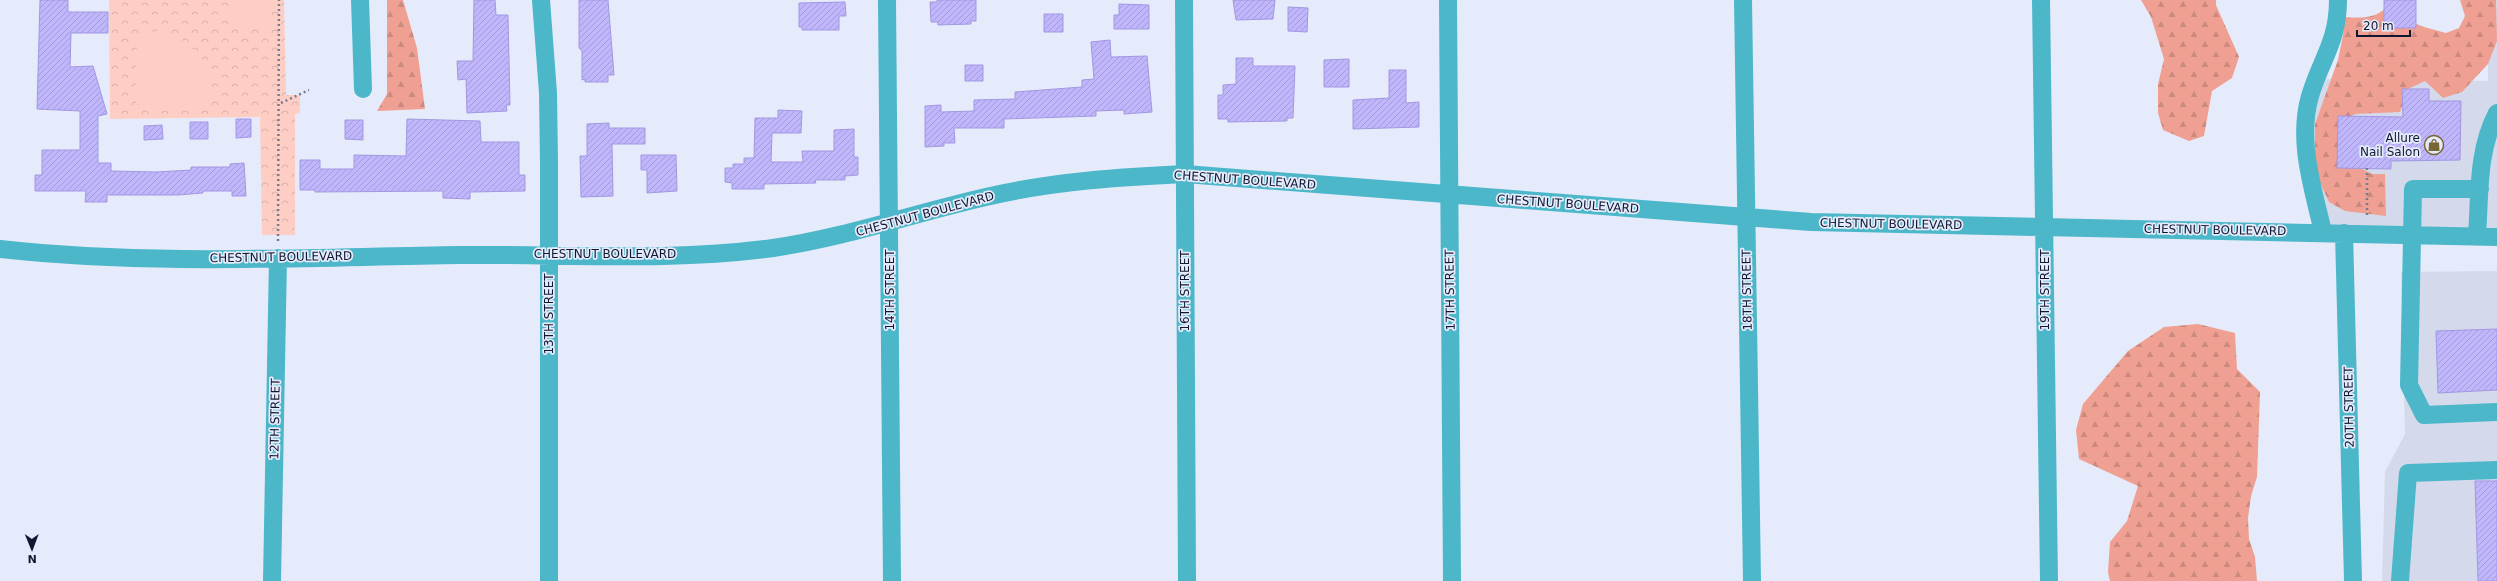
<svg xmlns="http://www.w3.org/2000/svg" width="2497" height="581" viewBox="0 0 2497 581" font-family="'DejaVu Sans',sans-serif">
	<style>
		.built { fill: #d4daeb }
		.forest { fill: url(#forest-firs) }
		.park { fill: url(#park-crowns) }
		.garden { fill: #fecec5 }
		.building { fill: url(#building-hatch); stroke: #a297e2 }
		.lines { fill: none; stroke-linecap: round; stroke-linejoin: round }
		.path { stroke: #757c91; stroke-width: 2.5; stroke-dasharray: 2 3; stroke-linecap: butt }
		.minor { stroke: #4bb7c9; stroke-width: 18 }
		.labels { text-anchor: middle; stroke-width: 3.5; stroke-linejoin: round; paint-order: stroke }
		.poi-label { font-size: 12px; fill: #101732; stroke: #e5ebfa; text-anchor: end }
		.street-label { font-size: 12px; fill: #101732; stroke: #e5ebfa }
	</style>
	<defs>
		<pattern id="forest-firs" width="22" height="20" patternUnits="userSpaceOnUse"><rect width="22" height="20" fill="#efa092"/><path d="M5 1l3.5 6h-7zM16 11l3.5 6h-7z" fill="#cc897e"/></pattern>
		<pattern id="park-crowns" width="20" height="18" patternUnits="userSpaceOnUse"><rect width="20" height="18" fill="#fecec5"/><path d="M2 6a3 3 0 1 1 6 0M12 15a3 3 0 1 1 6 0" fill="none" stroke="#d9b0aa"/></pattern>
		<pattern id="building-hatch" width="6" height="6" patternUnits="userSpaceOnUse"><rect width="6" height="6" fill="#c0b6fc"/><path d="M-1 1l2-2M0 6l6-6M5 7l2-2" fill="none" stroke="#a49cd8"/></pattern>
	</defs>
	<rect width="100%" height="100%" fill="#e5ebfa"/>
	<!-- built -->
	<path class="built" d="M 2488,0 L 2497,0 L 2497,237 L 2323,232 L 2308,165 L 2317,79 L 2488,81 Z
		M 2497,271 L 2497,581 L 2382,581 L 2385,472 L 2405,434 L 2401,272 Z"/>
	<!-- forest -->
	<path class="forest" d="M 387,0 L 403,0 L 417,48 L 425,109 L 377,111 L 387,94 Z
		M 2141,0 L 2216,0 L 2216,5 L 2239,57 L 2232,78 L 2212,91 L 2204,136 L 2189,141 L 2163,130 L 2158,113 L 2158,84 L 2164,59 L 2151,17 Z
		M 2460,0 L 2496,0 L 2497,41 L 2488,64 L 2462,92 L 2443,98 L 2425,81 L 2408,89 L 2400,112 L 2355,114 L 2342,122 L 2355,165 L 2372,174 L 2385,174 L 2386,216 L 2345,211 L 2329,202 L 2315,172 L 2315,124 L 2338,60 L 2343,35 L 2345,17 C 2362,18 2374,19 2387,7 L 2400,17 L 2424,27 L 2446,33 L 2459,28 L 2465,16 Z
		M 2198,324 L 2235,333 L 2237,369 L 2260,392 L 2257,477 L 2251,496 L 2248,518 L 2249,539 L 2255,557 L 2257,581 L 2110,581 L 2108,572 L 2110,542 L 2127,521 L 2138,486 L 2079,459 L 2076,430 L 2083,404 L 2128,351 L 2164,327 Z"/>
	<!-- park -->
	<path class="park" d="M 109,0 L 284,0 L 286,95 L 300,95 L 300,113 L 295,114 L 295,235 L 262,235 L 260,117 L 110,119 Z"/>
	<!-- garden -->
	<path class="garden" d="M 230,0 L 271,0 L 270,29 L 230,29 Z
		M 161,30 C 197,45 220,70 210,110 L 147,111 L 136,103 L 137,34 Z"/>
	<!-- building -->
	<path class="building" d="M 40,0 L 68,0 L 68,12 L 108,12 L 108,33 L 71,33 L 70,67 L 93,66 L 107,114 L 98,116 L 98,163 L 111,163 L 111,171 L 156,172 L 191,170 L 191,167 L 230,167 L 230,164 L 244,163 L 246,196 L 232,196 L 232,191 L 203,191 L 203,193 L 178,195 L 107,195 L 107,202 L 85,202 L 86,191 L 35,191 L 35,175 L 42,175 L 42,150 L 80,150 L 80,111 L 37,109 Z
		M 474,0 L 495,0 L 496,15 L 508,15 L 510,105 L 506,105 L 507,111 L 467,113 L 466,79 L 458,80 L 457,61 L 473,61 Z
		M 579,0 L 608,0 L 614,75 L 608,75 L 608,82 L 585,82 L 585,79 L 582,80 L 582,51 L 579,48 Z
		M 937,0 L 976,0 L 976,21 L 971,21 L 971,24 L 938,25 L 938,22 L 931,22 L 930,2 L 937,2 Z
		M 1233,0 L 1275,0 L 1273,19 L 1236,20 Z
		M 2384,0 L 2416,0 L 2416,28 L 2384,28 Z
		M 845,2 L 846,16 L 839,16 L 839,30 L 802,30 L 802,27 L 799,27 L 799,3 Z
		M 1119,4 L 1149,5 L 1149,29 L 1114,29 L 1114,15 L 1119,15 Z
		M 1288,7 L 1308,8 L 1307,32 L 1288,31 Z
		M 1044,14 L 1063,14 L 1063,32 L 1044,32 Z
		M 1110,40 L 1111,57 L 1147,56 L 1152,112 L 1124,114 L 1124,110 L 1096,111 L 1096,116 L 1004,119 L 1004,128 L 954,128 L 955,143 L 944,143 L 944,146 L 925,147 L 925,106 L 941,105 L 941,112 L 974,111 L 974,100 L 1015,99 L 1015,92 L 1082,87 L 1082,80 L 1094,79 L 1091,42 Z
		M 1236,58 L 1253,58 L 1253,66 L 1295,66 L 1293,118 L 1287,118 L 1287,121 L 1228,122 L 1228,119 L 1218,119 L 1218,95 L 1223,95 L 1223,85 L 1236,84 Z
		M 1349,59 L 1349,87 L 1324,87 L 1324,60 Z
		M 965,65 L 983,65 L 983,81 L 965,81 Z
		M 1389,70 L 1406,70 L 1406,103 L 1419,102 L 1419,127 L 1353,129 L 1353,100 L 1389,98 Z
		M 2402,89 L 2429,89 L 2429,101 L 2461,101 L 2460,160 L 2391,161 L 2391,169 L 2337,168 L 2338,116 L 2403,117 Z
		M 778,110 L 802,111 L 801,133 L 772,133 L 771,162 L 803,162 L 802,151 L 834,151 L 834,130 L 854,129 L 854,157 L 858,157 L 858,175 L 845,176 L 845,180 L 815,180 L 816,183 L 764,184 L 764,189 L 732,189 L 732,183 L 725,182 L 725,168 L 733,168 L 733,164 L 744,164 L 744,158 L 754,158 L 755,118 L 778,118 Z
		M 236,119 L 251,119 L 251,137 L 236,138 Z
		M 407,119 L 480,121 L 481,142 L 519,142 L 519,175 L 525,175 L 525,191 L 470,192 L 470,199 L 443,198 L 443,191 L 315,192 L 315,190 L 300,190 L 300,160 L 320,160 L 320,169 L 354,169 L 354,155 L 406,156 Z
		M 345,120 L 363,120 L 363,140 L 345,139 Z
		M 190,122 L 208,122 L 208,139 L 190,139 Z
		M 609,123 L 609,128 L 645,128 L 645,144 L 612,144 L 613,196 L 581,197 L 580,156 L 587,156 L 587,124 Z
		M 162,125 L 163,139 L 144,140 L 144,126 Z
		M 641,155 L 676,155 L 677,191 L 647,193 L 647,170 L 641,170 Z
		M 2497,329 L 2497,390 L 2438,393 L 2436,331 Z
		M 2475,481 L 2497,481 L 2497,581 L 2478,581 Z"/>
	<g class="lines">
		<!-- path -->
		<path class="path" d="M 281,103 L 309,90
			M 2367,215 L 2367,168
			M 278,241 L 279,0"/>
		<!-- minor -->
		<path class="minor" d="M 360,0 L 363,89
			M 541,0 L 548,93 L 549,162 L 549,581
			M 887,0 L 892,581
			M 1184,0 L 1187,581
			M 1448,0 L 1452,581
			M 1743,0 L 1752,581
			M 2041,0 L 2049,581
			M 2480,189 L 2413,189 L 2409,385 L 2424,415 L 2497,412
			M 2323,232 C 2313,188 2297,141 2310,96 C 2321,59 2338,42 2338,0
			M 2344,233 L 2353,581
			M 2477,236 C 2480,194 2477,151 2497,113
			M 0,249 C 153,266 308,257 461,255 C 565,254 671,262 773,248 C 849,237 920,211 995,195 C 1058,181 1121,177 1185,174 L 1811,222 L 2497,237
			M 272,581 L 278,258
			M 2400,581 L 2408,473 L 2497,470"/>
	</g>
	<!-- icons -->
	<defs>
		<g id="shop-ring" transform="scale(1)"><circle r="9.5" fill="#e5ebfa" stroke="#786735" stroke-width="1.5"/><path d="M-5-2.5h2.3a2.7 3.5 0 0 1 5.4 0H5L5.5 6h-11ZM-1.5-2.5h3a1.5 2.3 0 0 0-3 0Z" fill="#786735"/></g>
	</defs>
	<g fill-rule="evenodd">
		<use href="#shop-ring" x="2434" y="145"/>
	</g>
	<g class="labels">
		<!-- poi labels -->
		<g class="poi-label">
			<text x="2420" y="142">Allure<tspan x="2420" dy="14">Nail Salon</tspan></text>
		</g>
		<!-- street labels -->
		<g class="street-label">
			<text transform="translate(1245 180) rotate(4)" y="4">CHESTNUT BOULEVARD</text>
			<text transform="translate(1568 204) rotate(4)" y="4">CHESTNUT BOULEVARD</text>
			<text transform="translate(925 214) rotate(-15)" y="4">CHESTNUT BOULEVARD</text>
			<text transform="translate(1891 224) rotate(1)" y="4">CHESTNUT BOULEVARD</text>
			<text transform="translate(2215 230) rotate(1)" y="4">CHESTNUT BOULEVARD</text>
			<text x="605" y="258">CHESTNUT BOULEVARD</text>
			<text transform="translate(281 257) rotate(-1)" y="4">CHESTNUT BOULEVARD</text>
			<text transform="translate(890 290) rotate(-90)" y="4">14TH STREET</text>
			<text transform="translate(1450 290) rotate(-91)" y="4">17TH STREET</text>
			<text transform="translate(1747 290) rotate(-91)" y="4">18TH STREET</text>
			<text transform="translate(2045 290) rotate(-90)" y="4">19TH STREET</text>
			<text transform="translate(1185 291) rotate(-90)" y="4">16TH STREET</text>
			<text transform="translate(549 314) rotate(-90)" y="4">13TH STREET</text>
			<text transform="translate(2349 407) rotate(-91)" y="4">20TH STREET</text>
			<text transform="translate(275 419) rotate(-89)" y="4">12TH STREET</text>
		</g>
	</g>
	<!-- north arrow -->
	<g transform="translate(32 549) rotate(179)" stroke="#e5ebfa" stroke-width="3" paint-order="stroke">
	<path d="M0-3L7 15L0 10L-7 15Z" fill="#101732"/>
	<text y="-6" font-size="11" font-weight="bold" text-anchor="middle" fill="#101732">N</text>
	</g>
	<!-- scale -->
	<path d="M2357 30v6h53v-6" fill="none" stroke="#101732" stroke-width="2"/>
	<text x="2363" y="30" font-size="12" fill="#101732" stroke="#e5ebfa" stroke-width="3" paint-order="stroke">20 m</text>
</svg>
